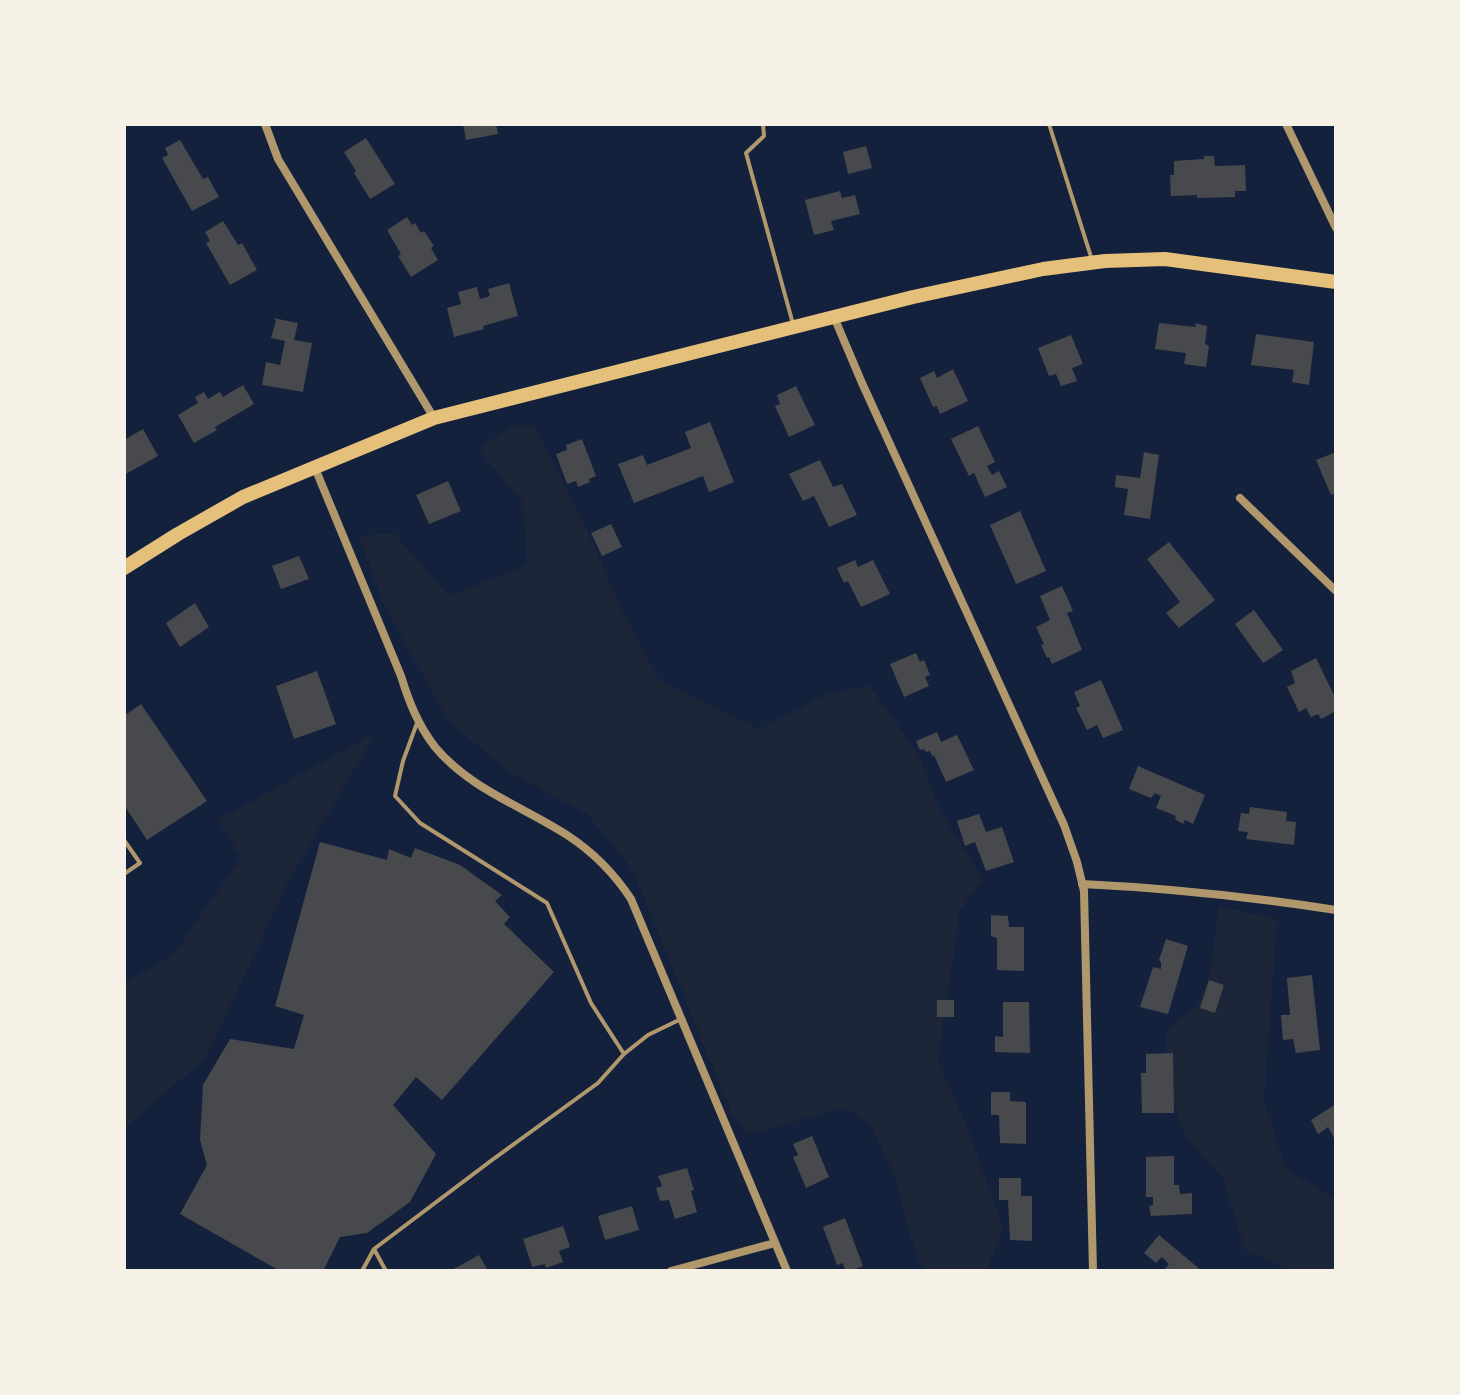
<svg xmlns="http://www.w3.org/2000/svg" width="1460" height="1395" viewBox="0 0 1460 1395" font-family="'Varela Round',sans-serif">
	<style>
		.green { fill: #1d2539 }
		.building { fill: #48494c }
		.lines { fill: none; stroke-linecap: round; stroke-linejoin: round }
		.service { stroke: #b1986c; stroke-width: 4 }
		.minor { stroke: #b1986c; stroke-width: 8 }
		.primary { stroke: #e5c07b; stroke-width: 14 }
	</style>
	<rect width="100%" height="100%" fill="#14213d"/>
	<!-- green -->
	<path class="green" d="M 517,424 L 535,427 L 583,521 L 621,608 L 659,680 L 760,729 L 827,694 L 869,685 L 919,755 L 939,809 L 983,880 L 960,910 L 938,1061 L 968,1129 L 1003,1228 L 987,1271 L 923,1271 L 913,1244 L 894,1175 L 870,1124 L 845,1108 L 748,1134 L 732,1115 L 633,870 L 587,814 L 511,773 L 449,722 L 384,605 L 359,536 L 394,533 L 449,596 L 527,565 L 523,503 L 477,448 Z
		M 375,733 L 288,882 L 206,1058 L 124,1128 L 124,984 L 173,955 L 241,857 L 218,820 Z
		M 1218,906 L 1277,919 L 1264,1101 L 1286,1169 L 1336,1199 L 1336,1271 L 1292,1271 L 1245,1250 L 1223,1178 L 1185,1136 L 1167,1086 L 1166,1029 L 1199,1005 L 1211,968 Z"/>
	<!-- building -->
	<path class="building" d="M 463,124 L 496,124 L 498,134 L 466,140 Z
		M 366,138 L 395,184 L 370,199 L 354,173 L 356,171 L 344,152 Z
		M 180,140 L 203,179 L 208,177 L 219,197 L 192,211 L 162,158 L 168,155 L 165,148 Z
		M 866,146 L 872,168 L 848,174 L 843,152 Z
		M 1204,156 L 1214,156 L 1215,166 L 1245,165 L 1246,191 L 1235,191 L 1235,197 L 1197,198 L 1197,195 L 1171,196 L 1170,175 L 1174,175 L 1174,161 L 1204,159 Z
		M 840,191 L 842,198 L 855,195 L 860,214 L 831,221 L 834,230 L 814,235 L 805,200 Z
		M 407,217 L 412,225 L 415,223 L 421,233 L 424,231 L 434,246 L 431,248 L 438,260 L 411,277 L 398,256 L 401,254 L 387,230 Z
		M 223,221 L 238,245 L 242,243 L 257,270 L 230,285 L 206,243 L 210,241 L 205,232 Z
		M 509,283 L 518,316 L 483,326 L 484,329 L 454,337 L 447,308 L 461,304 L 458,292 L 477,287 L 480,299 L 490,296 L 488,289 Z
		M 273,318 L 298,323 L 294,340 L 312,343 L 303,392 L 262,385 L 266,362 L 280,365 L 285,341 L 271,338 L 276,321 Z
		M 1159,323 L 1196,327 L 1195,323 L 1207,326 L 1205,344 L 1209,346 L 1206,367 L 1184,364 L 1186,353 L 1155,349 Z
		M 1256,334 L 1314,342 L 1309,385 L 1292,382 L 1294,370 L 1251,365 Z
		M 1071,335 L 1083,364 L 1072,368 L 1077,381 L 1061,386 L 1056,374 L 1049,376 L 1038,348 Z
		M 953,369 L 968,401 L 940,414 L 937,406 L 933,407 L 920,378 L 934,371 L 937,378 Z
		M 243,385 L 254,404 L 215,427 L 217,430 L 194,443 L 178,415 L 198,403 L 195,397 L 204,392 L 208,399 L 220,392 L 223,397 Z
		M 796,386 L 815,425 L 789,437 L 775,406 L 780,404 L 777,395 Z
		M 710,422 L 734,482 L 709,492 L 703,476 L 634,503 L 618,464 L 643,455 L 647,465 L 691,448 L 685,432 Z
		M 978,426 L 995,462 L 987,466 L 992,475 L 999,471 L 1007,487 L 985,497 L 974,473 L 969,476 L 951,439 Z
		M 143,429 L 158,456 L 124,475 L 124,440 Z
		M 582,439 L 596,476 L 589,479 L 590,482 L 578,487 L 576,481 L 567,484 L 556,454 L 567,450 L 566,445 Z
		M 1144,452 L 1159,455 L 1150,519 L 1124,515 L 1128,489 L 1115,487 L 1116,475 L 1140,478 Z
		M 1336,452 L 1336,493 L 1331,495 L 1316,460 Z
		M 820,460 L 833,487 L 842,484 L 857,515 L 829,527 L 814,496 L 803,501 L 789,474 Z
		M 448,481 L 461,511 L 429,524 L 416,495 Z
		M 1020,511 L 1046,571 L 1016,584 L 990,525 Z
		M 611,524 L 622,547 L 602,556 L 591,533 Z
		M 1169,542 L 1215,600 L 1179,628 L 1166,613 L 1180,602 L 1147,559 Z
		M 299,556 L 309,579 L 281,589 L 272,566 Z
		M 855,560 L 858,567 L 873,560 L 890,594 L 861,607 L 848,581 L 844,583 L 837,568 Z
		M 1062,586 L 1073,611 L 1067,613 L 1082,650 L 1052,664 L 1049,657 L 1047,658 L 1041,645 L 1044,644 L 1036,627 L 1050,620 L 1040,596 Z
		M 195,603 L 209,627 L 180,647 L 166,623 Z
		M 1254,610 L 1283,650 L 1263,663 L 1235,624 Z
		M 916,653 L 920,662 L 924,660 L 930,675 L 925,677 L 929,686 L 904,697 L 890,664 Z
		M 1316,658 L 1336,699 L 1336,711 L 1321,719 L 1318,714 L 1311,717 L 1306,708 L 1299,712 L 1287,687 L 1295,683 L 1291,671 Z
		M 317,671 L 336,724 L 294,739 L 276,686 Z
		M 1101,680 L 1123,730 L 1103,738 L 1097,725 L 1087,730 L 1076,708 L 1080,706 L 1074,692 Z
		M 141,704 L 207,801 L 147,840 L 124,805 L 124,716 Z
		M 937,732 L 941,742 L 957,735 L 974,770 L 946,782 L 934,755 L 932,756 L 930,751 L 926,752 L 924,749 L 920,750 L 916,741 Z
		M 1138,766 L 1205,795 L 1193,824 L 1185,820 L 1183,824 L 1175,819 L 1176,816 L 1156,808 L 1161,796 L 1155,793 L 1151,798 L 1129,789 Z
		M 1250,807 L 1287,812 L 1286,821 L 1296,822 L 1294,845 L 1246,839 L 1248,832 L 1238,831 L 1241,813 L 1249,814 Z
		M 979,814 L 986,832 L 1002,827 L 1014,862 L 986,871 L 975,842 L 965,846 L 957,821 Z
		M 320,842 L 387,860 L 389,849 L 411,858 L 415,848 L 460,865 L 502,895 L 495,901 L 510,917 L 504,924 L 554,972 L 442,1100 L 416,1077 L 393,1105 L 436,1154 L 410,1202 L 367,1233 L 340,1237 L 323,1271 L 280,1271 L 180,1214 L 207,1165 L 200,1140 L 203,1085 L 230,1039 L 294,1049 L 304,1015 L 275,1006 Z
		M 991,915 L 1008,916 L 1009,927 L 1024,927 L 1024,971 L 997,970 L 997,938 L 991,936 Z
		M 1166,939 L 1188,946 L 1168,1014 L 1140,1007 L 1153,967 L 1161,969 L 1161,962 L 1159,960 Z
		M 1312,975 L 1320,1050 L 1296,1053 L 1293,1039 L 1283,1040 L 1281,1015 L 1290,1015 L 1287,978 Z
		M 1209,980 L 1224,985 L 1215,1013 L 1200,1008 Z
		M 937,1000 L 954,1000 L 954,1017 L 937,1017 Z
		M 1003,1002 L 1029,1002 L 1030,1053 L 995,1052 L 995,1036 L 1003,1037 Z
		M 1173,1053 L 1174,1113 L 1142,1113 L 1141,1073 L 1146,1073 L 1146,1054 Z
		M 991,1092 L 1010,1092 L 1010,1101 L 1026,1102 L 1026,1144 L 1000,1143 L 999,1115 L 991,1115 Z
		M 1336,1104 L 1336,1142 L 1328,1127 L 1318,1134 L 1311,1120 Z
		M 812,1136 L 829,1177 L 806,1188 L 793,1157 L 798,1155 L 793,1144 Z
		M 1174,1156 L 1174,1185 L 1179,1185 L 1180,1194 L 1192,1193 L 1192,1214 L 1151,1216 L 1149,1206 L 1153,1205 L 1153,1197 L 1146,1197 L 1146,1157 Z
		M 687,1168 L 694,1190 L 691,1191 L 697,1212 L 675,1219 L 669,1200 L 660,1201 L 656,1188 L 662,1186 L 658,1176 Z
		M 999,1178 L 1021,1178 L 1021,1196 L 1032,1196 L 1032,1241 L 1010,1240 L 1008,1200 L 999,1200 Z
		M 632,1206 L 639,1230 L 605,1240 L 598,1216 Z
		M 845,1218 L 863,1266 L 851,1271 L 845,1271 L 843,1263 L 837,1265 L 823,1227 Z
		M 563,1226 L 570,1247 L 559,1251 L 563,1262 L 546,1268 L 545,1264 L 532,1267 L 523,1239 Z
		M 1159,1235 L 1202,1271 L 1163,1271 L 1169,1264 L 1162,1257 L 1156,1263 L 1144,1253 Z
		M 479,1255 L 488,1271 L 450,1271 Z"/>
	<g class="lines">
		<!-- service -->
		<path class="service" d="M 763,124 L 764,136 L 746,153 L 793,324
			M 1049,124 L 1092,260
			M 417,723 L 403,761 L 395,796 L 420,823 L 547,903 L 591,1003 L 624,1054
			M 124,840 L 140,863 L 124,874
			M 362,1271 L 374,1249
			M 386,1271 L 374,1249 L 492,1160 L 598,1083 L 624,1054 L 648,1035 L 681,1019"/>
		<!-- minor -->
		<path class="minor" d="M 265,124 L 278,159 L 434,418
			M 1286,124 L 1336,228
			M 834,317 L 862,383 L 1064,825 L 1077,862 L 1084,891 L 1093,1271
			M 315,468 L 401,676 C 409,702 418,725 435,747 C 470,789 522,806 567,835 C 593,852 614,873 631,899 L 787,1271
			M 1240,498 L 1336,591
			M 1082,884 C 1167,888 1252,897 1336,910
			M 671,1271 L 775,1243"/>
		<!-- primary -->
		<path class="primary" d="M 124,568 L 178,534 L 243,497 L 434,418 L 913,297 L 1043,269 L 1105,261 L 1165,259 L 1336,282"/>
	</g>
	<!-- border -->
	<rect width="1460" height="1395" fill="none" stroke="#f6f1e7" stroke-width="252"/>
</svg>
